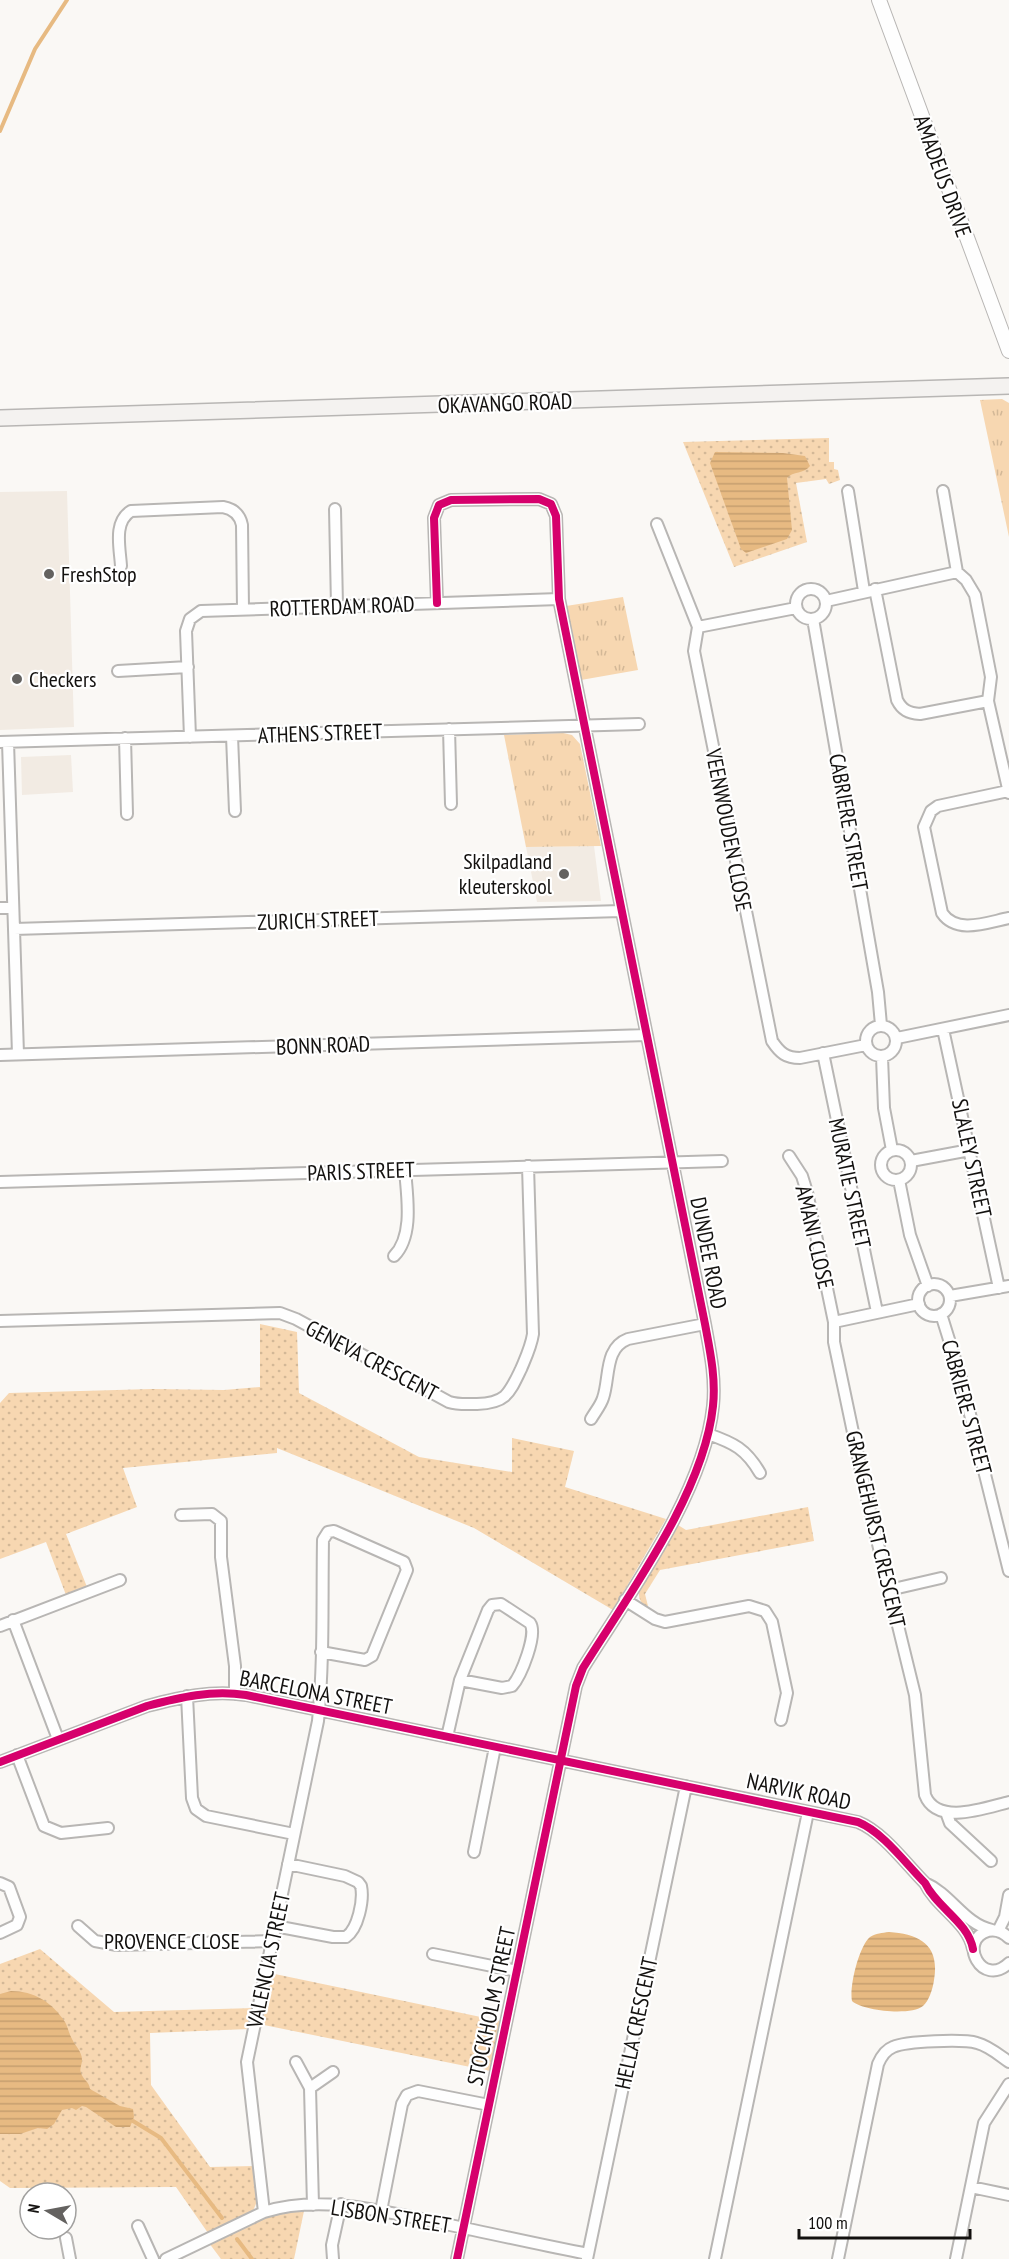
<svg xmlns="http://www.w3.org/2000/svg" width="1009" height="2259" viewBox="0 0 1009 2259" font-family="'PT Sans Narrow',sans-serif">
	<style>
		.built { fill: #f2ebe3 }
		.grass { fill: url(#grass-tufts) }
		.park { fill: url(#park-dots) }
		.water { fill: url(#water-rules) }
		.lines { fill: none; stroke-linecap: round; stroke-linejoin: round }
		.stream { stroke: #e7ba82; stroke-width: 4 }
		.minor-casing { stroke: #b8b6b4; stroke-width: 14 }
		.tertiary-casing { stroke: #b8b6b4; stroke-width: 16 }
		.secondary-casing { stroke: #b8b6b4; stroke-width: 18 }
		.minor { stroke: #fefefe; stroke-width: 10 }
		.tertiary { stroke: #fefefe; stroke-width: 14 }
		.secondary { stroke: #f4f2f0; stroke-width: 15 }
		.cycleway-casing { stroke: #fff; stroke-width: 11 }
		.cycleway { stroke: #d6006c; stroke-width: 8 }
		.poi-dot { fill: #646260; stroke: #fff; stroke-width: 2 }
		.labels { text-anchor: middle; stroke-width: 4.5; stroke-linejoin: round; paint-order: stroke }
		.street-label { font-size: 22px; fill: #13110f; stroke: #fff }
		.poi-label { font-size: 22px; fill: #13110f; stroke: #fff; text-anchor: start }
	</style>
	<defs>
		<pattern id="grass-tufts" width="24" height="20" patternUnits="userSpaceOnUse" patternTransform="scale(1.5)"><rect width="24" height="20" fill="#f7d7b1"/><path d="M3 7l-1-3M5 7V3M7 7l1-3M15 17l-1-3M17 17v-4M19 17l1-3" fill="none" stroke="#d3b897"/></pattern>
		<pattern id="park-dots" width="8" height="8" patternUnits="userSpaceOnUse" patternTransform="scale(1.5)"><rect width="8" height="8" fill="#f7d7b1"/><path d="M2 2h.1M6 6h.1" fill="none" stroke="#d3b897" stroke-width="1.8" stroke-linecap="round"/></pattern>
		<pattern id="water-rules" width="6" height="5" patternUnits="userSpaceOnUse" patternTransform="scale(1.5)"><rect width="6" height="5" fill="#e7ba82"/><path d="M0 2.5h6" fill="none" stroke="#c59f6f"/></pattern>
	</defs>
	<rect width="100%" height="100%" fill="#faf8f5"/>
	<!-- built -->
	<path class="built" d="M 67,491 L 74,727 L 0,730 L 0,492 Z
		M 71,755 L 73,792 L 22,795 L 21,757 Z
		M 594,846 L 601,901 L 537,902 L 526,847 Z"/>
	<!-- grass -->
	<path class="grass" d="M 1002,399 L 1009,403 L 1009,537 L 980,400 Z
		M 623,597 L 638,670 L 581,680 L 566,606 Z
		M 563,733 L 572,735 L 580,744 L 601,846 L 526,847 L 504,735 Z"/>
	<!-- park -->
	<path class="park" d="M 829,438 L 829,462 L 834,462 L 834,469 L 838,470 L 840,480 L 829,484 L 826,479 L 796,483 L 807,542 L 734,567 L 683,442 Z
		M 260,1324 L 297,1332 L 299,1393 L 419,1457 L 512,1472 L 512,1438 L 574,1451 L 565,1487 L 666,1519 L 613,1610 L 474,1528 L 277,1448 L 277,1453 L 123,1468 L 137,1507 L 66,1534 L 87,1587 L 66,1595 L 46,1542 L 0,1559 L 0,1403 L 9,1393 L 152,1389 L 224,1390 L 260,1387 Z
		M 808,1507 L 814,1541 L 660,1570 L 645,1594 L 648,1606 L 647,1608 C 639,1602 637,1595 641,1586 L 678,1525 L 686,1530 Z
		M 40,1949 L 114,2012 L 254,2008 L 249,2029 L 150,2033 L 151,2085 L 210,2167 L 254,2166 L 258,2199 L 253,2211 L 208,2233 L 176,2187 L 10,2188 L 0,2181 L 0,1964 Z
		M 270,1973 L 500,2021 L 490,2071 L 259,2024 Z
		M 285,2211 L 304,2211 L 294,2259 L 221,2259 L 209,2243 L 266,2217 Z"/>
	<!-- water -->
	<path class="water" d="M 715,452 L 783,453 L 805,456 L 810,466 C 804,474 793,471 787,478 L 792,530 L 787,539 L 746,553 L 741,549 L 710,463 Z
		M 889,1932 C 920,1934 940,1945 934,1980 C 933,1988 929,2001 923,2006 C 911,2016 863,2011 852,2001 C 849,1987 859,1946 870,1937 C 876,1933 882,1933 889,1932 Z
		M 11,1991 C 34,1991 52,2002 65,2022 C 68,2027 69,2034 72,2039 C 75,2046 82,2051 82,2060 C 82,2065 79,2069 81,2073 C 83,2080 89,2081 90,2089 L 120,2106 L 133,2109 L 134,2117 L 130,2127 L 116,2127 L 86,2107 L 82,2106 L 76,2110 L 72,2108 L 62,2110 L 54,2124 L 47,2129 L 38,2128 L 20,2134 L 0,2134 L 0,1994 Z"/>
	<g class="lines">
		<!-- stream -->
		<path class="stream" d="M 0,131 L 35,49 L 67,0
			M 133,2121 L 161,2138 L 222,2218
			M 237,2239 L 252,2259"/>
		<!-- minor casing -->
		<g class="minor-casing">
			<path id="minor" d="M 848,491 L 864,591
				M 943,491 L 957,572 L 966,580 L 975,595 L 991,677 L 988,701 L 1009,793
				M 335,509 L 337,606
				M 657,524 L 698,627 L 694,651 L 772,1041 C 780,1053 786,1058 800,1058 L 866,1045
				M 121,566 C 120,548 113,522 131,511 L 223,507 C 234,509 240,515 242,525 L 243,609
				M796 604a15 15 0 1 1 30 0a15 15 0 1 1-30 0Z
				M 875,589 L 897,700 C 902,710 908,713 920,714 L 988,701
				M 826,601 L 957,572
				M 437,603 L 434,518 L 439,505 L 451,500 L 539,499 L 551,504 L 556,516 L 559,599 L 705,1324 C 710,1351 716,1378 713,1406 C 704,1493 629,1594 583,1668 L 576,1686 L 457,2259
				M 813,619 L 878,992 L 881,1025
				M 698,627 L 796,608
				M 118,671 L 188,667
				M 449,729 L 451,804
				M 232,736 L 235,811
				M 190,737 L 186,631 L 190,619 L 201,611 L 559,599
				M 125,738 L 127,814
				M 0,742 L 639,724
				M 8,742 L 18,1054
				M 1008,791 L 938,806 L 931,811 L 924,827 L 942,913 C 957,935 988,922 1009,918
				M 0,908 L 13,908
				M 14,929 L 621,911
				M866 1041a15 15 0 1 1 30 0a15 15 0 1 1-30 0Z
				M 943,1029 L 999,1288
				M 897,1038 L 1009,1015
				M 823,1053 L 877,1312
				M 0,1055 L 647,1035
				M 882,1057 L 884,1108 L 892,1150
				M881 1165a15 15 0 1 1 30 0a15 15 0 1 1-30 0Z
				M 789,1156 L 802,1176 L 807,1192 L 834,1322 L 834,1342 L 867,1499 L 915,1695 L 925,1795 C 937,1826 985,1808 1009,1802
				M 911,1161 L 970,1150
				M 899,1180 L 910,1235 L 928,1286
				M 0,1182 L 722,1161
				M 394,1256 C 414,1236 407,1196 405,1170
				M918 1300a16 16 0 1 1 32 0a16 16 0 1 1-32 0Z
				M 950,1296 L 1009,1286
				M 941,1314 L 961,1378 L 1009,1571
				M 0,1321 L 280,1313 L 296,1319 L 449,1402 C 458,1405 467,1404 477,1404 C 506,1403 509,1394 521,1369 C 526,1357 531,1347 533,1334 L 528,1166
				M 834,1322 L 919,1304
				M 591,1419 C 595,1412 601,1405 603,1398 C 610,1378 604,1348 628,1339 L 705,1324
				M 708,1434 C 734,1443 746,1449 760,1473
				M 181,1515 L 212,1514 L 221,1521 L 221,1557 L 235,1666 L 235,1694
				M 889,1590 L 941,1578
				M 625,1600 L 655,1619 L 665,1622 L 749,1606 L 765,1611 L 772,1622 L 787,1693 L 781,1720
				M 13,1620 L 58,1739
				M 0,1626 L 120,1580
				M 187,1696 L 192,1798 L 196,1809 L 206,1816 L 294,1834
				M 447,1737 L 460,1680 L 488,1610 L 492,1605 L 501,1604 L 530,1623 C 538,1634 521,1676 512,1686 L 502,1688 L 460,1680
				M 17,1755 L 44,1826 L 61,1833 L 108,1828
				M 0,1762 L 147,1706 C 181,1697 211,1690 246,1695 L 858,1822 C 883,1832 906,1864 925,1883 C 937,1908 968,1922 973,1949
				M 946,1812 L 950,1823 L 991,1861
				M 474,1852 L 495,1747
				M 0,1883 L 9,1887 L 20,1917 L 17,1925 L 0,1933
				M 925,1883 C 951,1894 964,1924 992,1930
				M 78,1926 L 95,1941 L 117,1945 L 272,1941
				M 275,1926 L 333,1937 L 346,1937 C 358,1929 364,1900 361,1886 L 358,1882 L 345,1876 L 288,1864
				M 998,1931 L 1005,1917 L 1009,1895
				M 1009,1938 C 1003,1932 996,1929 988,1931 C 957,1940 982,1989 1009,1963
				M 433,1954 L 517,1971
				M 296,2062 L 310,2088 L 313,2205
				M 310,2088 L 333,2072
				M 971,2187 L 1009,2195
				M 381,2211 L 402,2104 L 407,2095 L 418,2091 L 489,2105
				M 264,2212 L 247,2062 L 318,1721 C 324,1661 322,1600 323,1540 L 328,1532 L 334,1531 L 404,1562 L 407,1570 L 372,1656 L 365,1660 L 321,1652
				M 138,2226 L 153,2259
				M 66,2238 L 70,2259
				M 166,2259 L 264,2212 C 319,2195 377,2210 431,2221 C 484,2232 536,2244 588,2254
				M 333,2259 L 332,2245 L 341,2204
				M 587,2259 L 686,1786
				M 715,2259 L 808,1812
				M 838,2259 L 878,2064 C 881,2057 885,2050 893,2047 C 906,2041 963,2039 977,2043 C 989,2046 999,2055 1009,2062
				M 956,2259 L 984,2123 L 1009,2084"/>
		</g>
		<!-- tertiary casing -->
		<g class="tertiary-casing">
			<path id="tertiary" d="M 879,0 L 1009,351"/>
		</g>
		<!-- secondary casing -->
		<g class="secondary-casing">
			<path id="secondary" d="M 0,418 L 1009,386"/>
		</g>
		<!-- minor -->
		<use href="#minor" class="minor"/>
		<!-- tertiary -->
		<use href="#tertiary" class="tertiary"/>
		<!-- secondary -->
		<use href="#secondary" class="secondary"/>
		<!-- cycleway casing -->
		<g class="cycleway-casing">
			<path id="cycleway" d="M 437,603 L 434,518 L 439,505 L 451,500 L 539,499 L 551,504 L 556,516 L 559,599 L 705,1324 C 710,1351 716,1378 713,1406 C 704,1493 629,1594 583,1668 L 576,1686 L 457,2259
				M 0,1762 L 147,1706 C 181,1697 211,1690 246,1695 L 858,1822 C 883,1832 906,1864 925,1883 C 937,1908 968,1922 973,1949"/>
		</g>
		<!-- cycleway -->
		<use href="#cycleway" class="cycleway"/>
	</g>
	<!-- markers -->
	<g class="poi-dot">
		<circle cx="49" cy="574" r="6"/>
		<circle cx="17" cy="679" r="6"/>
		<circle cx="564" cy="874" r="6"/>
	</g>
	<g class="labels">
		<!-- street labels -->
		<g class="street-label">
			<text transform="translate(943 176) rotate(70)" y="8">AMADEUS DRIVE</text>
			<text transform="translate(505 403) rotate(-2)" y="8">OKAVANGO ROAD</text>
			<text transform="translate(342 606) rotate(-2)" y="8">ROTTERDAM ROAD</text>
			<text transform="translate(320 733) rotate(-2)" y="8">ATHENS STREET</text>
			<text transform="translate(849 822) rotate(80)" y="8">CABRIERE STREET</text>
			<text transform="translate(729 830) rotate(79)" y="8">VEENWOUDEN CLOSE</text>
			<text transform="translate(318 920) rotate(-2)" y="8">ZURICH STREET</text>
			<text transform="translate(323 1045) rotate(-2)" y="8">BONN ROAD</text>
			<text transform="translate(972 1158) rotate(78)" y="8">SLALEY STREET</text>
			<text transform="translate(361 1171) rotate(-2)" y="8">PARIS STREET</text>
			<text transform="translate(850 1183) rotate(78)" y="8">MURATIE STREET</text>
			<text transform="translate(815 1237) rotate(77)" y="8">AMANI CLOSE</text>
			<text transform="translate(709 1253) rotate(79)" y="8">DUNDEE ROAD</text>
			<text transform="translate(372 1360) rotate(28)" y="8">GENEVA CRESCENT</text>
			<text transform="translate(967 1407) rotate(75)" y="8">CABRIERE STREET</text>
			<text transform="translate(876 1529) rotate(77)" y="8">GRANGEHURST CRESCENT</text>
			<text transform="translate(316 1692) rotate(11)" y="8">BARCELONA STREET</text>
			<text transform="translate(799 1791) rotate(12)" y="8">NARVIK ROAD</text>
			<text x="172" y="1949">PROVENCE CLOSE</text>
			<text transform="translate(268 1960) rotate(-78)" y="8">VALENCIA STREET</text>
			<text transform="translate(491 2006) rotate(-78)" y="8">STOCKHOLM STREET</text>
			<text transform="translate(636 2023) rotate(-78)" y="8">HELLA CRESCENT</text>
			<text transform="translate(391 2216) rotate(9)" y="8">LISBON STREET</text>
		</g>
		<!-- poi labels -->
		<g class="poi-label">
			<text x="61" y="582">FreshStop</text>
			<text x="29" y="687">Checkers</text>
			<text x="552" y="869" text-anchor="end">Skilpadland<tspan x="552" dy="25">kleuterskool</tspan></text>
		</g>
	</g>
	<!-- north arrow -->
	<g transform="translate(48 2211) rotate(280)"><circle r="28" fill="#ffffff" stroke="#a1a09f" stroke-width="1.5"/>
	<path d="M0-4.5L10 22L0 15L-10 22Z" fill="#646260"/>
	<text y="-9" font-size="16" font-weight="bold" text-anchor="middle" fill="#13110f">N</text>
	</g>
	<!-- scale -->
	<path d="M799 2229v9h171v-9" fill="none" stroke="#13110f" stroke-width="3"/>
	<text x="808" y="2229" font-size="18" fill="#13110f" stroke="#ffffff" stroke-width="4.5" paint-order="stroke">100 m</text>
</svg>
